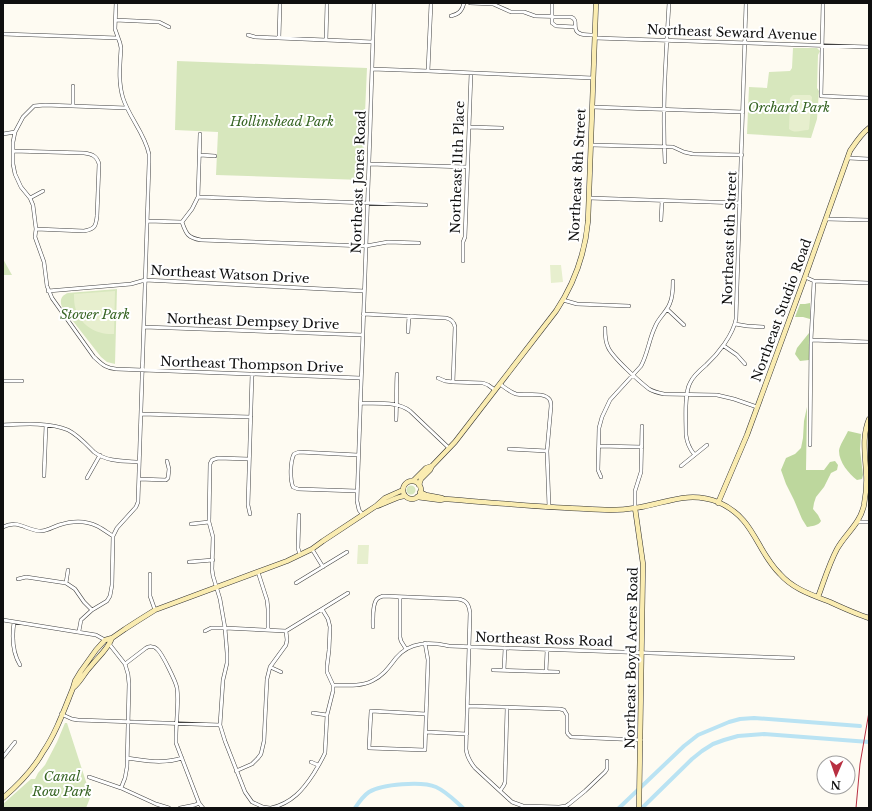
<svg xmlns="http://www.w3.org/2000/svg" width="872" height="811" viewBox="0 0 872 811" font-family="'Libre Baskerville',serif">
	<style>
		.green { fill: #d7e7bd }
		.forest { fill: #bdd79d }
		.pitch { fill: #e7efce }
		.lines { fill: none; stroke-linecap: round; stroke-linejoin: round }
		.canal { stroke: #bae3f3; stroke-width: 4 }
		.street-casing { stroke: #424242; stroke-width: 4 }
		.secondary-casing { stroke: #313131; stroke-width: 5.5 }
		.street { stroke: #fff; stroke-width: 3 }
		.secondary { stroke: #faecb1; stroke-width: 4.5 }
		.rail { stroke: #b82f41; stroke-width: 1 }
		.labels { text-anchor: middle; stroke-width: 4; stroke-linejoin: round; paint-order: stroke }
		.street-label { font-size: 13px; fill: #0f0f0f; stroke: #fff }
		.park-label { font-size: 13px; font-style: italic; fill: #366423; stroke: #fff }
	</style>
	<rect width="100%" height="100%" fill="#fefbf2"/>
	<!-- green -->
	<path class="green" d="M 793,48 L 817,48 L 820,51 L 818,55 L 817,88 L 819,91 L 817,119 L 811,138 L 747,134 L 749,87 L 767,88 L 769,72 L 790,71 L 792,68 Z
		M 177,61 L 367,68 L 362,180 L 216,175 L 218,132 L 175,130 Z
		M 3,259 L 12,275 L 3,275 Z
		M 117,289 L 115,364 L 107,362 L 101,357 L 62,307 C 59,300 62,295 68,293 Z
		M406.5 490a4.5 4.5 0 1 1 9 0a4.5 4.5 0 1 1-9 0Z
		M 65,723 L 67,723 L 89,791 L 90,798 L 86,808 L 3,808 L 3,804 L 31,779 L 35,779 L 38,773 L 45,765 L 57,742 Z"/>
	<!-- forest -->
	<path class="forest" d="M 810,303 L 810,319 L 803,317 L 795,317 L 800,304 L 805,304 Z
		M 809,333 L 809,360 L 800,361 L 795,354 L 797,348 Z
		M 807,407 L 806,470 L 824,470 L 830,462 L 835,461 L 838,465 L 837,470 L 831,473 L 824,487 L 816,497 L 814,503 L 813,509 L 818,515 L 821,521 C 818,526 812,526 807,527 L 802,519 L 794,500 L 786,484 L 781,470 L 786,458 L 795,454 L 801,448 L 803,438 L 804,421 Z
		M 848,431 L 861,434 L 860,450 L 863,475 L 862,479 L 857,480 C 849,474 839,462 839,451 C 839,446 846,436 848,431 Z"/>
	<!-- pitch -->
	<path class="pitch" d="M 793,95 L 810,95 L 812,97 L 809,129 L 808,130 C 801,130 795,134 789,129 L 790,98 Z
		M 550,265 L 561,265 L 563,282 L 551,283 Z
		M 115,291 L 114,334 C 98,335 82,327 76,310 C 74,305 74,299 74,294 Z
		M 358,545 L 369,545 L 368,564 L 357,564 Z"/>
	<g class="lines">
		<!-- canal -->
		<path class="canal" d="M 355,808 C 359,802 363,796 369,792 C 382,784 422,781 436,787 C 447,792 454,800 463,808
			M 619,808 L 684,746 L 698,735 L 729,722 L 740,719 L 754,718 L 860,726
			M 642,808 L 692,759 L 702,751 L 713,744 L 724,740 L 738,736 L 764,734 L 869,742"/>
		<!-- street casing -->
		<g class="street-casing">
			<path id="street" d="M 470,3 L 493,4 L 511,12 L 524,12 L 535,16 L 571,17 C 580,20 570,30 581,34 C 585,35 590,35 595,35
				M 552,3 L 552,23 L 556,26 L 575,27
				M 823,3 L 821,96 L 869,98
				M 451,16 C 459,14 462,11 464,3
				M 115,20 L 159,22 L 169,27
				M 3,34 L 118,38
				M 248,35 L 255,37 L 373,42
				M 279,38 L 280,3
				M 595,38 L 869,47
				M 326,40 L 327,3
				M 372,69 L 428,71 L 593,78
				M 428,71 L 431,3
				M 73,106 L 73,86
				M 592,107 L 743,112
				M 127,108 L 45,105 L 34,106 L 23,117 L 15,132 L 13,142 L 13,164 L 15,174 L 21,187 L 30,198 L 33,205 L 36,229 L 35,237 L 44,262 L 47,286 L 52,298 L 94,357 C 102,364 105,368 116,369 L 361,378
				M 469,127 L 502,128
				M 3,134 L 15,132
				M 591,145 L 673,147 L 684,152 L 693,154 L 742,155
				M 13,151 L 84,153 C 92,154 97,156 99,164 L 97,216 C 96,226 95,229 84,231 L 36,229
				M 200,155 L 215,156
				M 848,158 L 869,159
				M 665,162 C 662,109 666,56 669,3
				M 369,164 L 467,167
				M 198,197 L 426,205
				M 30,198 L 43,191
				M 589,198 L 740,203
				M 826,219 L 869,220
				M 661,220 L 662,201
				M 147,221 L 182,222 C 186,234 188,238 201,240 L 366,246 L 388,242 L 419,243
				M 182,222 L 192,209 L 198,197 L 200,134
				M 463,261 L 463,242 L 465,237 L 471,73
				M 805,277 L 814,281 L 869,283
				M 48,291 L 131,284 L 145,280 L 364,291
				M 563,300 L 577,304 L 629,306
				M 667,309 L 684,325
				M 363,314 L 446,318 C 452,319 454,322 455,327 L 453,382 L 483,383 L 488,385 L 495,390
				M 735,324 L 747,326 L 763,327
				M 144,327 L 363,335
				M 605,328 C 605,335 605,341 608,347 C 612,357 640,382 649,389 C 654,392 659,393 664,394 L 717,395 L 734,399 L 757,407
				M 408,332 L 409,316
				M 811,340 L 869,342
				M 724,346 L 737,355 L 745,364
				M 438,378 L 445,381 L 453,382
				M 3,381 L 22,381
				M 500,384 C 505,388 510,392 516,394 C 526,396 544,391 550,400 C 551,402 551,404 551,406 L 547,451 L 549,507
				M 361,403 C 377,404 397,401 410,411 L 449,448
				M 141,414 L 251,417
				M 396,420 C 397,404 396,389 397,374
				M 3,425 C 22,424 50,422 68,430 C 78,435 86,444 94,452 C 107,462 124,461 139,462
				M 810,445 L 811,340 L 814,281
				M 599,446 L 642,447
				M 509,449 L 547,451
				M 694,454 C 689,448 687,443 686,435 C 686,422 684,394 690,383 C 693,376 700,370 706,365 C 718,354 733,335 736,319 L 746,3
				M 249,459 L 218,458 L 212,460 L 210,464 L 209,522 L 213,537 L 212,569 L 213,576 L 220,599 L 225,628 L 227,653 L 227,663 L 223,680 L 220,725 L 225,741 L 245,792 L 252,802 L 263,807 L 270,808
				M 681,466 L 707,445
				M 44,476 L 46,425
				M 601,477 L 598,470 L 599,428 L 602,417 L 610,400 L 641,366 C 648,353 649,339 655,327 C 658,318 667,312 670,303 C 673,296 673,288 673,281
				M 87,478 L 100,455
				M 139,479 L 166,480 L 168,478 L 169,469 L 167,461
				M 357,491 L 298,489 L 293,487 C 290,479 290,462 294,454 L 299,452 L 358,455
				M 635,508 L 635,491 L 641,472 L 642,426
				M 250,514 L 248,505 L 252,374
				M 299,515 L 298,548 L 300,555
				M 363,515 L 359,510 L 357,501 L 370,133 L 374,3
				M 857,522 L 869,522
				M 191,524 L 209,522
				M 3,527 C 18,519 27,531 41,531 C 47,531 53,527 59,525 C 71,521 85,520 97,526 C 103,529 108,533 113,536
				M 312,549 L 323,567
				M 189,562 L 213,560
				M 258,572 L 267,600 L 268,609 L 268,630
				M 150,574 L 150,596 L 155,610
				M 18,579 L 26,577 L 66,583 L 75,589 L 84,602 L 92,610
				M 66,583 L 68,570
				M 296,583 L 347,552
				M 400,597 L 400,637 L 401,641 L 406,649
				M 3,620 L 96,635 L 105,640
				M 14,622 C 12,636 12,652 20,665
				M 373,627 C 373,620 372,604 377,599 C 378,598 380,597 383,596 L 458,599 C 466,600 469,604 470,613 L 466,749 C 467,757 470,762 475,768 L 512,802 L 523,806 L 559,807 L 566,806 L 569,804 L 585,791 L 605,772 L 607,769 L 607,761
				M 79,631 L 81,620 L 92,610 L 107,601 L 110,596 L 112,585 L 113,536 L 117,528 L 136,507 L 138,502 L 149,163 C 149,160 149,157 149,154 C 145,134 129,117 123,98 C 118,82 120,65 121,48 L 120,43 L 115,29 L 116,3
				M 205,631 L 211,628 L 225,628 L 286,631 L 322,609 L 348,593
				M 425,643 L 428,660 L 425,750 L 369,748 L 371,711 L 426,714
				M 110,645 L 125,664 L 128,674 L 129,684 L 127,767 L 125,778 L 121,788
				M 125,664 L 146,648 C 149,646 154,646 157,649 C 162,653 176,682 177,688 C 179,702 176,722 176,736 L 176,743 L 199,803 L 203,808
				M 270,667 L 281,672
				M 493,670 L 558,672
				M 504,670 L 505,648
				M 546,672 L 547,650
				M 333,685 C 345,685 360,687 372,681 C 383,676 389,667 396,658 C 410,641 430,642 449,646 L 793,658
				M 468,706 L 560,709 L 564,710 L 567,715 L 567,732 L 568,734 L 571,737 L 641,740
				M 313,713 L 327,715
				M 61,714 L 72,719 L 78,720 L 220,725
				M 426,732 L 467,734
				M 3,757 L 15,742
				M 127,758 C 145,761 164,764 182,758
				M 311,762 L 318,765
				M 236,771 L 252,764 L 258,758 L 261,754 L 264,741 L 267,679 L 270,667 L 286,645 L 287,640 L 286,631
				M 89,777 L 121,788 L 156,804 L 169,808
				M 500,791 L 504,785 L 505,782 L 507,708
				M 180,808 L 195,805 L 199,803
				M 271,808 C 292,803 303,790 314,773 C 318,766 322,760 325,753 L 327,715 L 333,691 L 333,685 L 327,672 L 327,666 L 329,650 L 330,627 L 328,619 L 322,609"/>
		</g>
		<!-- secondary casing -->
		<g class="secondary-casing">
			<path id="secondary" d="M 413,481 L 426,468 L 432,466
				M403 490a9 9 0 1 1 18 0a9 9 0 1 1-18 0Z
				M 419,485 L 421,479 L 430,470 L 432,466 L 455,442 L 556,311 C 574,284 585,254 588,221 L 596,3
				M 420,492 L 426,495 L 442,498
				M 417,497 L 440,500 L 445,499 C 486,502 527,506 569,508 C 591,509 613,512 635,508 C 665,504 687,490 718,502 C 755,518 755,549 780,574 C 793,589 812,595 830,602 C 843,608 856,614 869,618
				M 718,503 L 747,435 L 805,277 L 850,151 C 856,142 861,134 869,128
				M 377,506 C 387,503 395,497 405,496
				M 635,508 L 643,564 L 639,808
				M 818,597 C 824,581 829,564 837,549 C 846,533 860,524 864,505 C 866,494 867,482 866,471 C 865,453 862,436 869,419
				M 73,688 C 81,682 84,673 91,666 C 98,657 108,649 112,638
				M 3,798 C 18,785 33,770 43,752 C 56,733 64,710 73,688 L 75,681 L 81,671 L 96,650 L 105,640 L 112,638 L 125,629 L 139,620 L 155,610 L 287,561 L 312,549 L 323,541 L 376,506 L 385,498 L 403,490"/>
		</g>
		<!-- street -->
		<use href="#street" class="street"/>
		<!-- secondary -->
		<use href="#secondary" class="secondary"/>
		<!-- rail -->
		<path class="rail" d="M 856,808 L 860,764 L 869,712"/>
	</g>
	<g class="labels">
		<!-- street labels -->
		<g class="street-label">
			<text transform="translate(732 32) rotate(2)" y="5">Northeast Seward Avenue</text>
			<text transform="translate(457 167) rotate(-88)" y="5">Northeast 11th Place</text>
			<text transform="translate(577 175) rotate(-87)" y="5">Northeast 8th Street</text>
			<text transform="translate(358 182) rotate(-88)" y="5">Northeast Jones Road</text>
			<text transform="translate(729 238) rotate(-88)" y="5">Northeast 6th Street</text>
			<text transform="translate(230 274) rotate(3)" y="5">Northeast Watson Drive</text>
			<text transform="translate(781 310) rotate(-70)" y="5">Northeast Studio Road</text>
			<text transform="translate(253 321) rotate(2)" y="5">Northeast Dempsey Drive</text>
			<text transform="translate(252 364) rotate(2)" y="5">Northeast Thompson Drive</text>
			<text transform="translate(544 639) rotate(2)" y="5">Northeast Ross Road</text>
			<text transform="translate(631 658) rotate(-89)" y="5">Northeast Boyd Acres Road</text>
		</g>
		<!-- park labels -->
		<g class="park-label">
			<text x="789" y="112">Orchard Park</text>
			<text x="282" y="126">Hollinshead Park</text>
			<text x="95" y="319">Stover Park</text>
			<text x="62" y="781">Canal<tspan x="62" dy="15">Row Park</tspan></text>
		</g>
	</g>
	<!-- border -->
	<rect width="872" height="811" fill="none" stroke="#0f0f0f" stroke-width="8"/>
	<!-- north arrow -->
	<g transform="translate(836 775) rotate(182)"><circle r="19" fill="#ffffff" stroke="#9f9f9f"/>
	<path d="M0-3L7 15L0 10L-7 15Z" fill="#b82f41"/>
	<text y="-6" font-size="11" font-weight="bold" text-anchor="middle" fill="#0f0f0f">N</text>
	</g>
</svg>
